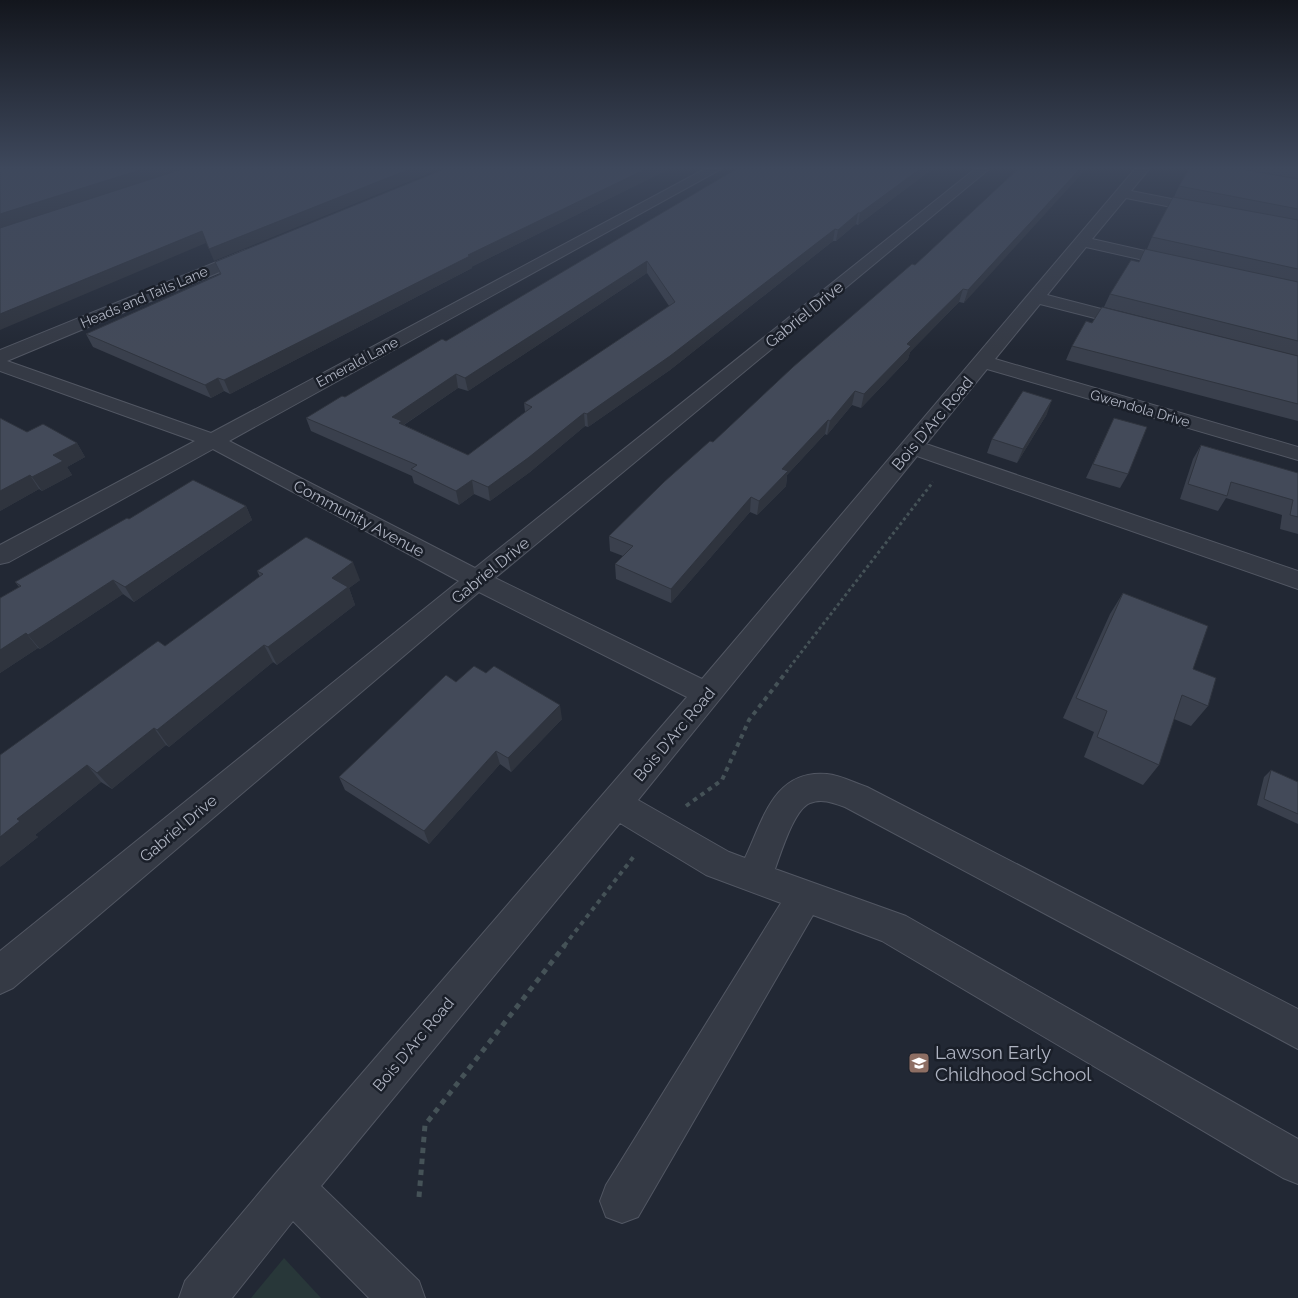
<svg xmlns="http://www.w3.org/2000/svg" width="1298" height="1298" viewBox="0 0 1298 1298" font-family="Raleway,sans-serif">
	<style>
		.green { fill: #283739 }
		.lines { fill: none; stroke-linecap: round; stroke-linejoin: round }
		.minor-casing { stroke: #525763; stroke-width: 2 }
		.path-far2 { stroke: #455257; stroke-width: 3; stroke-dasharray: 3 3; stroke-linecap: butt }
		.path-far1 { stroke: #455257; stroke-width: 4; stroke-dasharray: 4.5 4.5; stroke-linecap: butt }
		.path { stroke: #455257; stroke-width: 5; stroke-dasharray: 5.5 5.5; stroke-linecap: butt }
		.minor { fill: #353a45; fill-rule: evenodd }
		.wall { fill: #3a404d; fill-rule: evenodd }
		.shaded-wall { fill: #2f343e }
		.building { fill: #434a59; stroke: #2f343e; fill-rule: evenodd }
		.labels { text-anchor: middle; stroke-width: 5; stroke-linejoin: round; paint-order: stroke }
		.far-street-label { font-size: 14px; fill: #afb4c2; stroke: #1a1f29 }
		.street-label { font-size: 16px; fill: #afb4c2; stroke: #1a1f29 }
		.near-poi-label { font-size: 19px; fill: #afb4c2; stroke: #1a1f29; text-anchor: start }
	</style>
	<rect width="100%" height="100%" fill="#222834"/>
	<!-- green -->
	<path class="green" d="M 284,1258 L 321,1298 L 251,1298 Z"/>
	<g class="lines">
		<!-- minor casing -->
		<g class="minor-casing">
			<path id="minor" d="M 705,169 L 721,169 L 229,441 L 475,568 L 975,169 L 989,169 L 495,578 L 702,679 L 1135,169 L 1149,169 L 1131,191 L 1212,207 L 1214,210 L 1207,214 L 1126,198 L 1092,239 L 1185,260 L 1187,263 L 1185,266 L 1179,268 L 1086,247 L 1047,295 L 1140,319 L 1143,323 L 1140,327 L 1134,328 L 1040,304 L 995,359 L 1298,447 L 1298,460 L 987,369 L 926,444 L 1298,571 L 1298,589 L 917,456 L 638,800 L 729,852 L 745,858 C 763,820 774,769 827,774 C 840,775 855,783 867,787 L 1298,1009 L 1298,1049 L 845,807 C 834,803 822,798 810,803 C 794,809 781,853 775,869 L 906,916 L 1298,1139 L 1298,1184 L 1283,1178 L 882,941 L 813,915 L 638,1217 L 622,1223 L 606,1217 L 600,1201 L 606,1185 L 781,903 L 706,875 L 620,823 L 321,1186 L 419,1281 L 425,1298 L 369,1298 L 293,1221 L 232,1298 L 179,1298 L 185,1281 L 276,1173 L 687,697 L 479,592 L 13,988 L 0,994 L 0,951 L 459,581 L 213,449 L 9,562 L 0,564 L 0,545 L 195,441 L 0,371 L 0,350 L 246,250 L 258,250 L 260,253 L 258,256 L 7,361 L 211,433 Z"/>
		</g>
		<!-- path-far2 -->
		<path class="path-far2" d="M 786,672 L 933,482"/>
		<!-- path-far1 -->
		<path class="path-far1" d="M 686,806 L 722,780 L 749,720 L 787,671
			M 564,946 L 635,855"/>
		<!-- path -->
		<path class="path" d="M 419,1197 L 425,1125 L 565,945"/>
		<!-- minor -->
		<use href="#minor" class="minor"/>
	</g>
	<!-- wall -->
	<path class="wall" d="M 444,169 L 669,169 L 471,267 L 472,268 L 230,394 L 224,391 L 211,398 L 93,347 L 86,334 L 220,274 L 215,262 Z
		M 736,169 L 932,169 L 858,225 L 856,224 L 836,241 L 833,241 L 670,370 L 588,427 L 585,426 L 530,472 L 490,501 L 474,494 L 459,505 L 414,483 L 412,476 L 311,431 L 306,418 L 345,397 L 446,341 ZM 647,273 L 669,306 L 524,403 L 525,412 L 468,455 L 404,425 L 458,388 L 468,391 Z
		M 1018,169 L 964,303 L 959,302 L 910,352 L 908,359 L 861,408 L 852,405 L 827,435 L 825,434 L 787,475 L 786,486 L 757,515 L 750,512 L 671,603 L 616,579 L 615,564 L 623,556 L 610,551 L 609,536 L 713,442 L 915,265 Z
		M 1189,169 L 1298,169 L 1298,356 L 1104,307 L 1110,294 L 1139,262 L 1147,249 L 1152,237 L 1174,197 L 1179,186 Z
		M 1092,323 L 1298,356 L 1298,421 L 1066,360 L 1072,346 Z
		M 1047,414 L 1017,463 L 987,453 L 992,439 Z
		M 0,418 L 27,432 L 77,443 L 85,457 L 67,467 L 72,475 L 42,491 L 39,489 L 0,511 Z
		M 1114,418 L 1128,474 L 1120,488 L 1086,478 Z
		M 1201,445 L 1298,473 L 1298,534 L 1280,529 L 1282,515 L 1226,498 L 1218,511 L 1180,499 L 1193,459 Z
		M 246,506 L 252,520 L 134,602 L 123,594 L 40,649 L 38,648 L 0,673 L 0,598 L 19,587 L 15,582 Z
		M 257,571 L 360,580 L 349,588 L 355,605 L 277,665 L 273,662 L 169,747 L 166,745 L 112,789 L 101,782 L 35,835 L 38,837 L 0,867 L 165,646 L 260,577 Z
		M 1123,593 L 1193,669 L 1208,706 L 1191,726 L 1174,719 L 1159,765 L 1143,785 L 1084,757 L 1094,732 L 1063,718 L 1110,614 Z
		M 456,682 L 562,719 L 511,772 L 500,764 L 429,844 L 345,790 L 339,777 Z
		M 1271,770 L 1298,782 L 1298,824 L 1257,805 L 1264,777 Z"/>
	<!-- shaded-wall -->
	<path class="shaded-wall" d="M 143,169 L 181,169 L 0,228 L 0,214 Z
		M 410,169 L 440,169 L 214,261 L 209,249 Z
		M 646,169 L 669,169 L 471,267 L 472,268 L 230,394 L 224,380 L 468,255 Z
		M 920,169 L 932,169 L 858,225 L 860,213 Z
		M 1080,169 L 1086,169 L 964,303 L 968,290 Z
		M 858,213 L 856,224 L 836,241 L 838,230 Z
		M 835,229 L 833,241 L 670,370 L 588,427 L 587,414 Z
		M 202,231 L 206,243 L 0,330 L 0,314 Z
		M 647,261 L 647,273 L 468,391 L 465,378 Z
		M 963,289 L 959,302 L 910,352 L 908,359 L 861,408 L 864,394 L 907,344 Z
		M 456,374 L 458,388 L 396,430 L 392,417 Z
		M 218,378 L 224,391 L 211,398 L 205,385 Z
		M 855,391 L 852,405 L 827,435 L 830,421 Z
		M 1052,400 L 1047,414 L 1017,463 L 1023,449 Z
		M 584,413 L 585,426 L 530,472 L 490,501 L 488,487 Z
		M 828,420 L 825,434 L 787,475 L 786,486 L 757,515 L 759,501 L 782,469 Z
		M 77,443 L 85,457 L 67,467 L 72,475 L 42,491 L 32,477 L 53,455 Z
		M 30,475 L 39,489 L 0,511 L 0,491 Z
		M 472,480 L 474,494 L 459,505 L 456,491 Z
		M 751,497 L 750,512 L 671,603 L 671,589 Z
		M 246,506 L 252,520 L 134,602 L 125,587 Z
		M 353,562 L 360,580 L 349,588 L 355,605 L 277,665 L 268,647 L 332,578 Z
		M 113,580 L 123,594 L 40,649 L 28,635 Z
		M 26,633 L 38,648 L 0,673 L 0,650 Z
		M 264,645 L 273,662 L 169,747 L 157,730 Z
		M 560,705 L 562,719 L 511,772 L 508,758 Z
		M 154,728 L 166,745 L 112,789 L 97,773 Z
		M 496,751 L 500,764 L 429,844 L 424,831 Z
		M 87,765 L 101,782 L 35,835 L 38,837 L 0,867 L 0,837 L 17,819 Z"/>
	<!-- building -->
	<path class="building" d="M 0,169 L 143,169 L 0,214 Z
		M 182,169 L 410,169 L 209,249 L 202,231 L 0,314 L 0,228 Z
		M 444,169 L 646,169 L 468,255 L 470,256 L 224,380 L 218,378 L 205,385 L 86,334 L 221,274 L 215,262 Z
		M 736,169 L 920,169 L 860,213 L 858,213 L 838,230 L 835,229 L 670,356 L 587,414 L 584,413 L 528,458 L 488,487 L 472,480 L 456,491 L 411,469 L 417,465 L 306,418 L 342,396 L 345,397 L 442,339 L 446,341 ZM 647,261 L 675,302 L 524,403 L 532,407 L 468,455 L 399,423 L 402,421 L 392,417 L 456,374 L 465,378 Z
		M 1018,169 L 1080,169 L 968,290 L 963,289 L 907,344 L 911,346 L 864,394 L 855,391 L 830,421 L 828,420 L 782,469 L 788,471 L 759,501 L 751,497 L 671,589 L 615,564 L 633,546 L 609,536 L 664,482 L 710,441 L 713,442 L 793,367 L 912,264 L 915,265 Z
		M 1189,169 L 1241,169 L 1298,179 L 1298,209 L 1179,186 Z
		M 1173,197 L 1298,220 L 1298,269 L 1152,237 Z
		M 1145,249 L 1298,282 L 1298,341 L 1110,294 L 1131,260 L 1139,262 Z
		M 1102,307 L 1298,356 L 1298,404 L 1072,346 L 1086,321 L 1092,323 Z
		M 1023,391 L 1052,400 L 1023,449 L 992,439 Z
		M 0,418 L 27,432 L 43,424 L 77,443 L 53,455 L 63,461 L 32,477 L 30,475 L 0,491 Z
		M 1114,418 L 1147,427 L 1128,474 L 1093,464 Z
		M 1201,445 L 1298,473 L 1298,517 L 1290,515 L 1293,500 L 1231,482 L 1227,496 L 1188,484 Z
		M 193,480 L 246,506 L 125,587 L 113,580 L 28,635 L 26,633 L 0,650 L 0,598 L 21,586 L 15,582 L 127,518 L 129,519 Z
		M 306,537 L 353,562 L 332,578 L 348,587 L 268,647 L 264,645 L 157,730 L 154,728 L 97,773 L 87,765 L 17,819 L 20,821 L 0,837 L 0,755 L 158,641 L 165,646 L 263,574 L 257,571 Z
		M 1123,593 L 1208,626 L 1193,669 L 1216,678 L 1208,706 L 1182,695 L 1159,765 L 1097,737 L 1107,711 L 1076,698 Z
		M 474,666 L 486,673 L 494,666 L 560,705 L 508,758 L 496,751 L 424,831 L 339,777 L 446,675 L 456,682 Z
		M 1271,770 L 1298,782 L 1298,814 L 1264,799 Z"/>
	<!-- sky -->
	<linearGradient id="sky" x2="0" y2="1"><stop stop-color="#13161d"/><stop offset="0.48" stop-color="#3e485c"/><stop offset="1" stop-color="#3e485c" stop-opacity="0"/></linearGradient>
	<rect width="1298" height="350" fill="url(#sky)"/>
	<!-- icons -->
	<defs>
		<g id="school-square" transform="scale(1.125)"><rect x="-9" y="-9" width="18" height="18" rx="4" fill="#8d6e63" stroke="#1a1f29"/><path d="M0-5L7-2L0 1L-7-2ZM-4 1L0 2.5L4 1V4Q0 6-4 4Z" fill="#fff"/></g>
	</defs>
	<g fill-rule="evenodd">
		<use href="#school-square" x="919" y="1063"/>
	</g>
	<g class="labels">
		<!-- far-street labels -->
		<g class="far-street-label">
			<text transform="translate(144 297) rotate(-23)" y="5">Heads and Tails Lane</text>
			<text transform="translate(357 362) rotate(-28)" y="5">Emerald Lane</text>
			<text transform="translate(1140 408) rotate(16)" y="5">Gwendola Drive</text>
		</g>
		<!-- street labels -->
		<g class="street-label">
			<text transform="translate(804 314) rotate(-39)" y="6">Gabriel Drive</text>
			<text transform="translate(932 423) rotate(-50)" y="6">Bois D'Arc Road</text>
			<text transform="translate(359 518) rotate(28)" y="6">Community Avenue</text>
			<text transform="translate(490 570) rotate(-39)" y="6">Gabriel Drive</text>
			<text transform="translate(674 734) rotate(-50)" y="6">Bois D'Arc Road</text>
			<text transform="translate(178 828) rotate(-40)" y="6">Gabriel Drive</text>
			<text transform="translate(413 1044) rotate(-50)" y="6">Bois D'Arc Road</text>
		</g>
		<!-- near-poi labels -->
		<g class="near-poi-label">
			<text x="935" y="1059">Lawson Early<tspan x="935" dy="22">Childhood School</tspan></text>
		</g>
	</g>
</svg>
